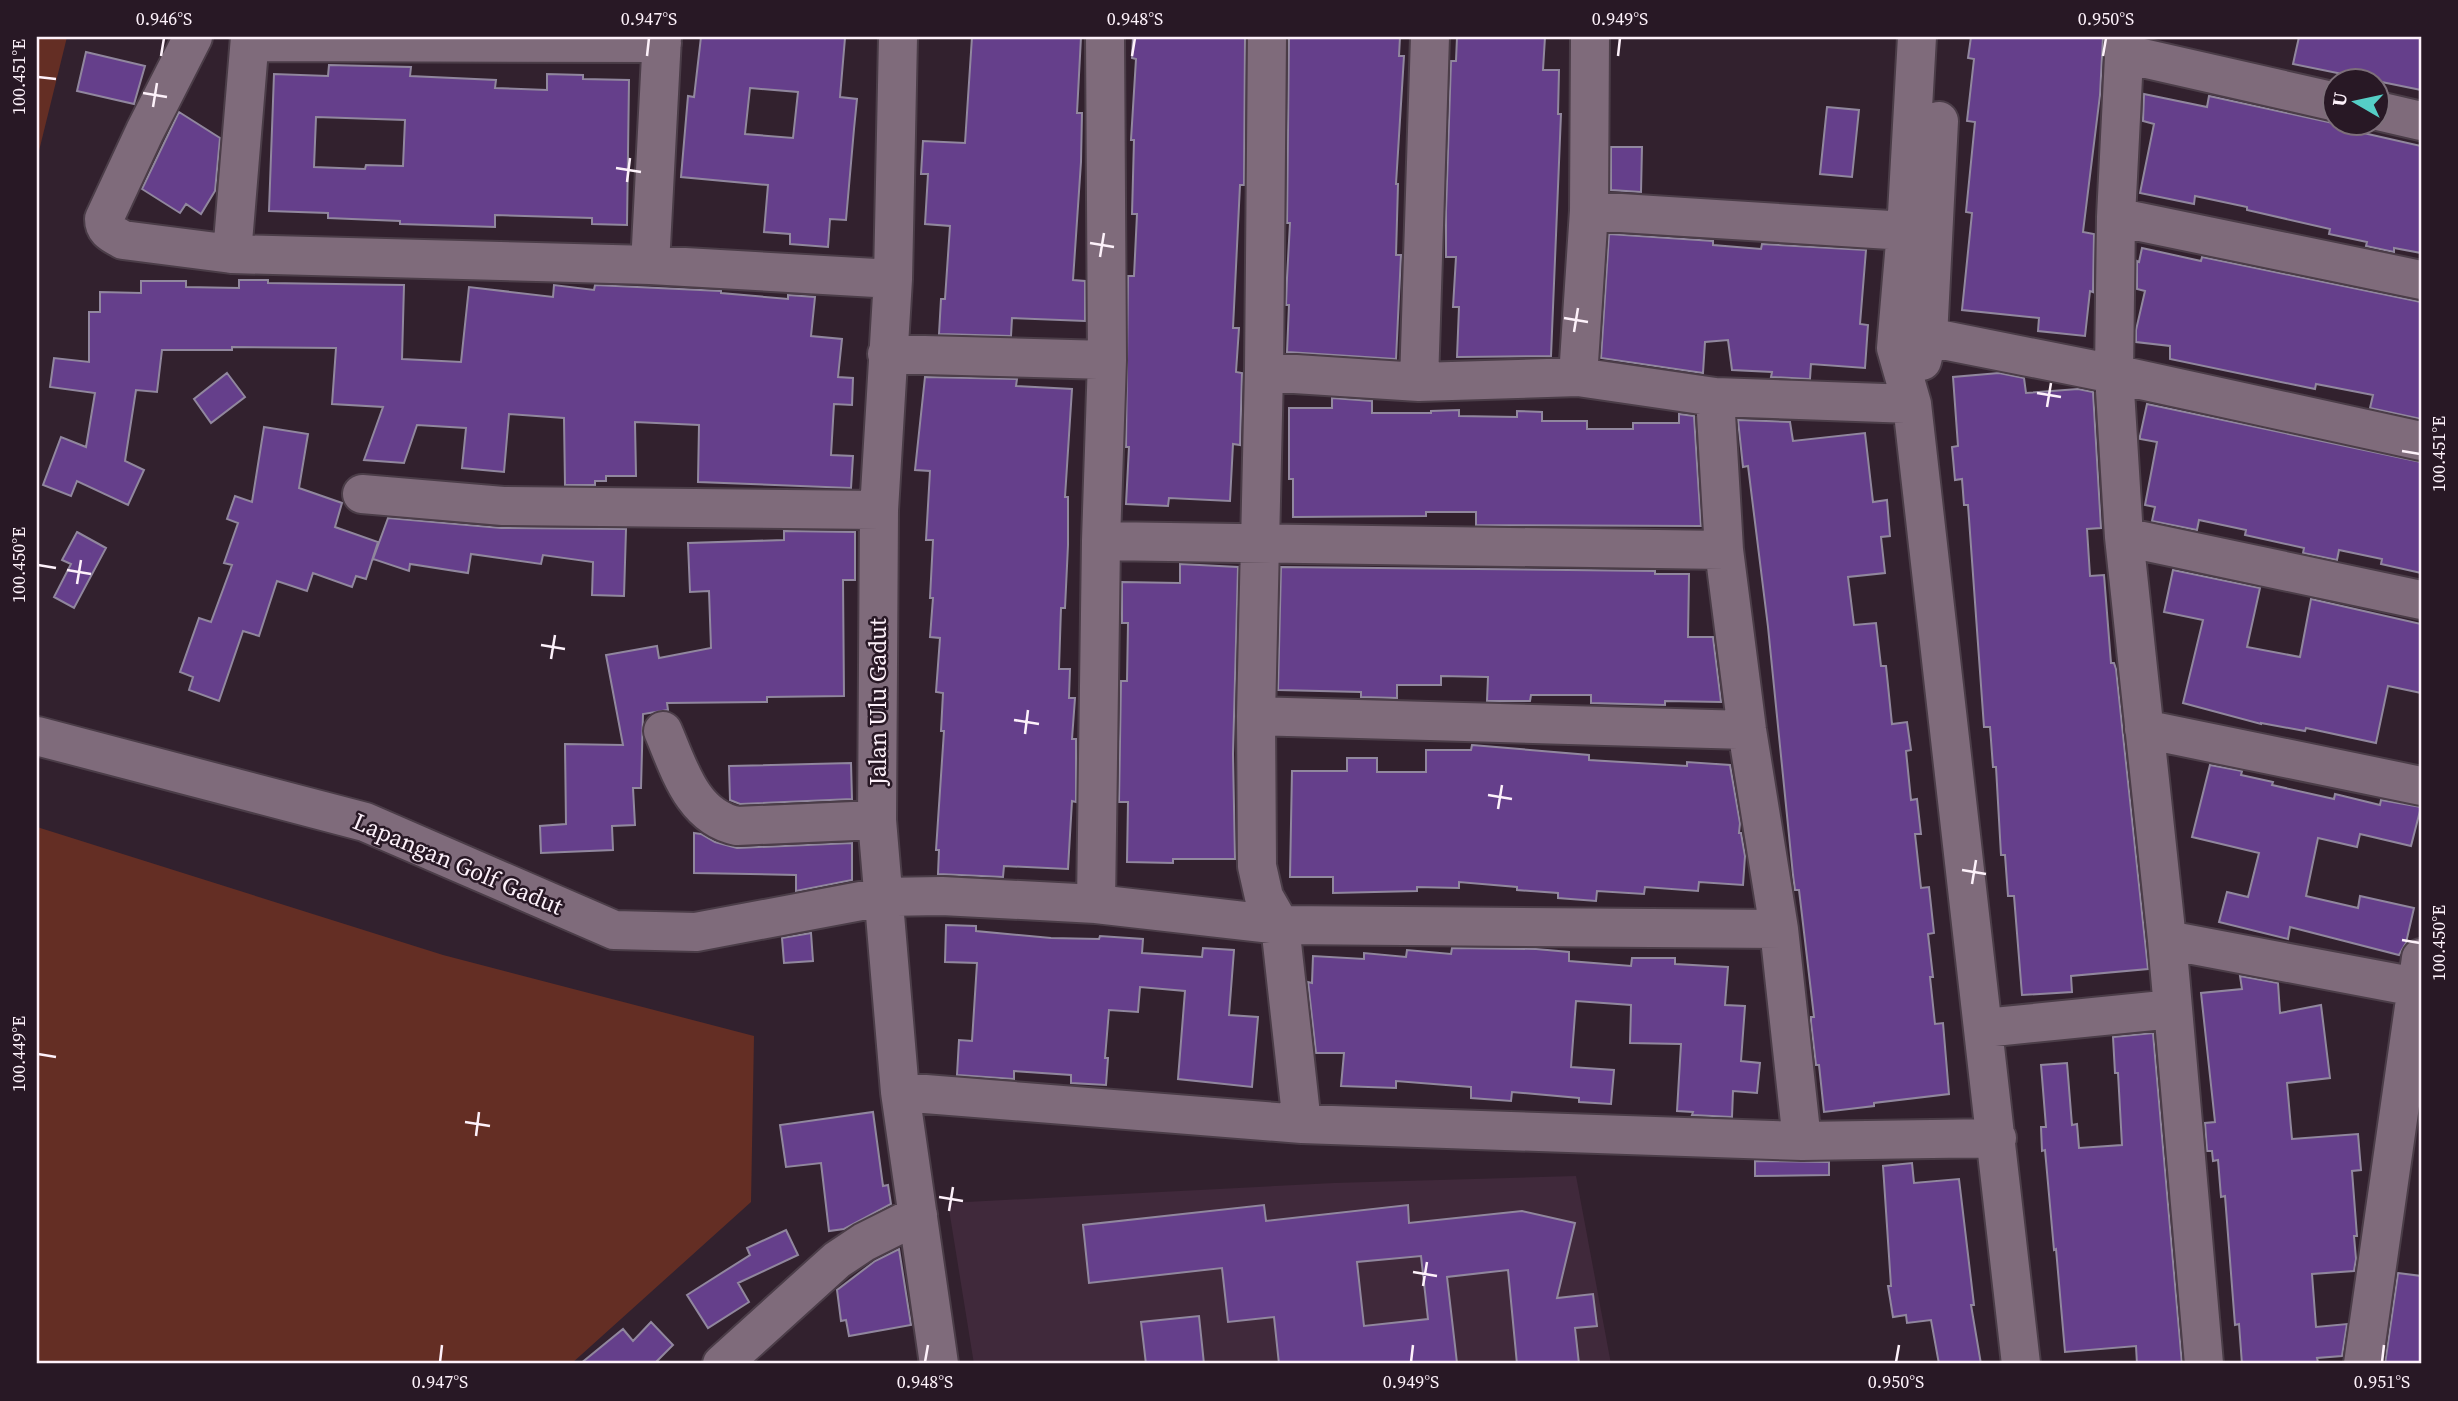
<svg xmlns="http://www.w3.org/2000/svg" width="2458" height="1401" viewBox="0 0 2458 1401" font-family="'Source Serif 4',serif">
	<style>
		.built { fill: #40293b }
		.green { fill: #642e24 }
		.building { fill: #653f8b; stroke: #91879e; stroke-width: 2; fill-rule: evenodd }
		.lines { fill: none; stroke-linecap: round; stroke-linejoin: round }
		.minor-casing { stroke: #4b3d48; stroke-width: 42 }
		.minor { stroke: #7f6b7b; stroke-width: 38 }
		.ticks { fill: none; stroke: #fdf1fa; stroke-width: 2.5 }
		.labels { text-anchor: middle; stroke-width: 5; stroke-linejoin: round; paint-order: stroke }
		.street-label { font-size: 24px; fill: #fdf1fa; stroke: #281825 }
		.neatline { fill: none; stroke: #fdf1fa; stroke-width: 2.5 }
		.ticks-label { font-size: 18px; text-anchor: middle; fill: #fdf1fa }
	</style>
	<rect width="100%" height="100%" fill="#32212e"/>
	<!-- built -->
	<path class="built" d="M 1576,1176 L 1611,1364 L 974,1364 L 948,1203 L 1334,1183 Z"/>
	<!-- green -->
	<path class="green" d="M 37,37 L 67,37 L 37,159 Z
		M 37,827 L 443,955 L 754,1036 L 751,1202 L 571,1364 L 37,1364 Z"/>
	<!-- building -->
	<path class="building" d="M 701,37 L 845,38 L 840,97 L 857,99 L 854,129 L 846,220 L 830,219 L 828,247 L 790,244 L 790,234 L 764,232 L 768,185 L 681,177 L 688,96 L 694,97 ZM 750,88 L 798,92 L 793,138 L 745,134 Z
		M 972,37 L 1081,37 L 1077,113 L 1082,113 L 1081,162 L 1073,280 L 1085,281 L 1085,321 L 1012,318 L 1011,336 L 939,334 L 941,299 L 945,299 L 950,226 L 925,224 L 928,174 L 921,174 L 923,141 L 965,143 Z
		M 1133,37 L 1245,37 L 1244,185 L 1240,185 L 1233,328 L 1239,328 L 1236,372 L 1242,373 L 1240,445 L 1233,444 L 1230,501 L 1169,498 L 1168,506 L 1126,504 L 1129,447 L 1126,447 L 1128,276 L 1134,276 L 1137,214 L 1132,214 L 1134,140 L 1131,140 L 1136,59 L 1132,58 Z
		M 1289,37 L 1400,37 L 1399,56 L 1404,56 L 1396,184 L 1398,184 L 1396,255 L 1401,255 L 1396,359 L 1287,352 L 1289,305 L 1286,305 L 1287,278 L 1290,223 L 1287,223 Z
		M 1457,37 L 1545,37 L 1543,70 L 1559,70 L 1558,114 L 1561,114 L 1551,356 L 1457,357 L 1459,307 L 1453,307 L 1456,257 L 1446,257 L 1446,211 L 1451,61 L 1456,61 Z
		M 1971,37 L 2103,37 L 2100,95 L 2083,232 L 2094,234 L 2093,292 L 2090,291 L 2085,336 L 2038,331 L 2039,318 L 1962,310 L 1972,213 L 1966,212 L 1975,122 L 1967,121 L 1974,59 L 1968,58 Z
		M 2299,37 L 2421,37 L 2421,90 L 2293,64 Z
		M 86,52 L 145,66 L 134,104 L 77,91 Z
		M 329,65 L 411,67 L 410,76 L 496,80 L 495,88 L 547,90 L 547,74 L 583,75 L 583,79 L 629,80 L 627,225 L 592,224 L 592,218 L 495,215 L 495,227 L 400,224 L 400,221 L 328,218 L 328,213 L 269,211 L 274,74 L 328,76 ZM 316,117 L 405,120 L 403,166 L 366,165 L 365,169 L 314,167 Z
		M 2144,94 L 2207,107 L 2209,96 L 2360,129 L 2359,132 L 2421,146 L 2421,253 L 2394,248 L 2394,252 L 2366,246 L 2367,242 L 2329,234 L 2330,229 L 2247,210 L 2247,207 L 2195,196 L 2194,204 L 2140,193 L 2154,124 L 2143,121 Z
		M 1827,107 L 1859,110 L 1852,177 L 1820,174 Z
		M 179,112 L 220,138 L 215,191 L 201,214 L 186,204 L 180,213 L 142,189 Z
		M 1611,147 L 1642,147 L 1641,192 L 1611,190 Z
		M 1609,234 L 1713,241 L 1713,245 L 1761,249 L 1762,244 L 1866,250 L 1860,324 L 1868,325 L 1865,368 L 1811,364 L 1810,379 L 1771,377 L 1772,372 L 1732,370 L 1728,340 L 1705,342 L 1703,373 L 1601,358 Z
		M 2142,248 L 2201,261 L 2202,257 L 2421,302 L 2421,419 L 2370,408 L 2373,395 L 2316,384 L 2315,389 L 2170,359 L 2170,346 L 2136,342 L 2136,330 L 2145,291 L 2137,289 L 2137,261 L 2139,262 Z
		M 239,280 L 268,280 L 268,283 L 404,285 L 402,359 L 461,362 L 469,287 L 553,297 L 554,285 L 594,290 L 595,285 L 721,291 L 721,293 L 788,299 L 788,295 L 815,297 L 811,336 L 842,339 L 838,377 L 853,378 L 852,405 L 834,404 L 831,455 L 853,456 L 851,488 L 698,482 L 699,425 L 635,422 L 636,476 L 606,476 L 606,481 L 595,481 L 595,485 L 565,485 L 564,418 L 509,414 L 504,472 L 462,468 L 466,428 L 417,425 L 404,463 L 364,460 L 383,407 L 332,404 L 336,348 L 232,347 L 232,350 L 162,350 L 157,392 L 136,390 L 125,461 L 144,470 L 128,505 L 77,481 L 71,496 L 43,485 L 61,437 L 86,447 L 95,393 L 50,387 L 54,358 L 89,362 L 89,312 L 100,312 L 100,292 L 141,293 L 141,281 L 186,281 L 186,287 L 239,288 Z
		M 227,373 L 245,397 L 211,423 L 194,399 Z
		M 1999,373 L 2024,378 L 2026,393 L 2078,389 L 2093,392 L 2101,528 L 2087,529 L 2090,576 L 2104,575 L 2111,663 L 2114,663 L 2116,669 L 2148,969 L 2071,976 L 2072,992 L 2022,995 L 2014,896 L 2008,896 L 2005,855 L 2001,855 L 1996,767 L 1993,767 L 1990,727 L 1984,727 L 1968,505 L 1964,505 L 1962,479 L 1955,480 L 1952,447 L 1958,446 L 1953,377 Z
		M 925,377 L 1017,379 L 1016,386 L 1072,389 L 1065,497 L 1068,497 L 1068,545 L 1065,608 L 1061,608 L 1059,669 L 1070,669 L 1069,698 L 1075,698 L 1072,739 L 1076,739 L 1076,802 L 1072,801 L 1068,869 L 1004,866 L 1003,877 L 938,874 L 939,850 L 936,850 L 944,731 L 941,731 L 943,693 L 936,692 L 940,638 L 930,637 L 933,598 L 930,598 L 933,540 L 926,540 L 930,471 L 915,470 Z
		M 1332,398 L 1372,401 L 1372,413 L 1431,413 L 1431,411 L 1459,410 L 1459,416 L 1517,417 L 1517,411 L 1542,412 L 1542,421 L 1587,421 L 1587,429 L 1633,429 L 1633,423 L 1679,423 L 1679,414 L 1694,416 L 1701,526 L 1476,525 L 1476,512 L 1426,512 L 1426,516 L 1293,517 L 1293,479 L 1289,479 L 1289,408 L 1332,408 Z
		M 2147,404 L 2421,462 L 2421,573 L 2381,564 L 2382,559 L 2339,550 L 2337,560 L 2303,553 L 2304,548 L 2245,535 L 2246,530 L 2199,520 L 2197,530 L 2152,521 L 2155,507 L 2145,505 L 2157,442 L 2140,439 L 2140,436 Z
		M 1738,420 L 1790,422 L 1793,441 L 1865,433 L 1873,502 L 1887,500 L 1890,536 L 1881,537 L 1885,573 L 1848,577 L 1854,625 L 1876,623 L 1881,666 L 1886,666 L 1892,724 L 1907,722 L 1911,750 L 1906,751 L 1911,800 L 1917,799 L 1921,834 L 1915,834 L 1921,888 L 1929,887 L 1934,933 L 1928,934 L 1933,977 L 1930,977 L 1935,1024 L 1943,1023 L 1949,1094 L 1874,1103 L 1874,1106 L 1824,1112 L 1819,1065 L 1816,1065 L 1811,1022 L 1811,1017 L 1814,1017 L 1799,890 L 1795,890 L 1793,875 L 1768,627 L 1748,466 L 1743,467 Z
		M 264,427 L 308,434 L 299,488 L 342,503 L 335,527 L 378,542 L 366,579 L 356,576 L 352,587 L 313,573 L 307,591 L 277,581 L 259,636 L 243,631 L 219,701 L 189,690 L 193,677 L 180,672 L 199,618 L 211,622 L 232,565 L 224,563 L 238,523 L 227,519 L 235,496 L 252,502 Z
		M 388,518 L 501,528 L 626,529 L 624,596 L 592,595 L 593,562 L 543,555 L 541,564 L 471,554 L 468,573 L 410,564 L 409,571 L 373,559 Z
		M 784,531 L 855,532 L 855,580 L 843,580 L 844,696 L 767,697 L 767,702 L 667,703 L 668,710 L 643,714 L 641,788 L 633,788 L 635,825 L 612,826 L 613,850 L 541,853 L 540,826 L 566,824 L 565,744 L 623,745 L 606,655 L 657,646 L 659,658 L 711,648 L 709,591 L 690,592 L 688,543 L 784,540 Z
		M 77,532 L 106,548 L 74,608 L 54,597 L 71,564 L 62,560 Z
		M 1180,564 L 1238,567 L 1233,754 L 1235,859 L 1173,859 L 1173,863 L 1127,862 L 1128,802 L 1119,802 L 1121,681 L 1127,681 L 1128,623 L 1122,623 L 1122,582 L 1180,583 Z
		M 1281,567 L 1655,571 L 1655,574 L 1689,574 L 1688,637 L 1713,637 L 1721,702 L 1665,701 L 1665,705 L 1591,703 L 1591,695 L 1531,695 L 1530,701 L 1487,701 L 1488,677 L 1441,676 L 1441,685 L 1397,685 L 1397,698 L 1361,697 L 1361,692 L 1278,690 Z
		M 2173,570 L 2260,588 L 2247,647 L 2300,657 L 2311,599 L 2421,624 L 2421,693 L 2388,686 L 2376,743 L 2306,728 L 2305,731 L 2261,723 L 2261,724 L 2183,703 L 2203,620 L 2164,612 Z
		M 1472,745 L 1589,755 L 1589,760 L 1687,766 L 1687,762 L 1730,765 L 1740,823 L 1739,833 L 1741,833 L 1745,856 L 1743,885 L 1699,882 L 1698,891 L 1645,887 L 1644,894 L 1597,891 L 1596,901 L 1558,898 L 1558,893 L 1517,890 L 1517,887 L 1459,882 L 1459,888 L 1417,887 L 1417,891 L 1333,893 L 1333,877 L 1290,877 L 1292,771 L 1347,771 L 1347,758 L 1377,758 L 1377,772 L 1426,772 L 1426,750 L 1471,750 Z
		M 851,763 L 852,799 L 740,804 L 730,800 L 729,766 Z
		M 2210,765 L 2242,771 L 2241,775 L 2273,782 L 2272,785 L 2334,799 L 2335,794 L 2380,805 L 2381,800 L 2421,807 L 2411,846 L 2360,834 L 2357,847 L 2318,838 L 2306,896 L 2358,908 L 2360,896 L 2414,908 L 2406,943 L 2399,955 L 2290,927 L 2288,939 L 2219,922 L 2227,892 L 2248,897 L 2259,853 L 2192,837 Z
		M 694,833 L 701,834 L 715,842 L 737,848 L 852,843 L 852,880 L 796,891 L 796,875 L 694,873 Z
		M 946,925 L 976,926 L 976,931 L 1051,938 L 1099,939 L 1100,936 L 1143,939 L 1142,953 L 1202,957 L 1203,948 L 1234,950 L 1229,1015 L 1258,1017 L 1252,1087 L 1178,1079 L 1185,991 L 1140,987 L 1138,1012 L 1109,1010 L 1105,1058 L 1108,1058 L 1106,1085 L 1071,1083 L 1071,1075 L 1014,1071 L 1014,1079 L 957,1075 L 959,1040 L 972,1041 L 977,963 L 945,962 Z
		M 811,933 L 813,961 L 784,963 L 782,938 Z
		M 1452,948 L 1536,949 L 1569,952 L 1569,961 L 1631,966 L 1632,958 L 1675,958 L 1675,964 L 1728,967 L 1725,1005 L 1745,1006 L 1741,1061 L 1760,1063 L 1757,1093 L 1733,1091 L 1732,1117 L 1692,1115 L 1693,1112 L 1677,1111 L 1681,1044 L 1630,1043 L 1631,1005 L 1576,1001 L 1571,1067 L 1614,1070 L 1611,1104 L 1579,1102 L 1579,1098 L 1512,1092 L 1511,1101 L 1471,1098 L 1471,1087 L 1396,1081 L 1396,1088 L 1341,1086 L 1344,1053 L 1316,1053 L 1308,982 L 1312,983 L 1313,956 L 1364,959 L 1364,953 L 1406,957 L 1407,950 L 1451,954 Z
		M 2240,976 L 2278,983 L 2280,1013 L 2321,1005 L 2330,1078 L 2287,1083 L 2292,1139 L 2358,1134 L 2361,1170 L 2352,1171 L 2357,1236 L 2354,1236 L 2356,1259 L 2354,1271 L 2312,1274 L 2316,1327 L 2347,1324 L 2342,1356 L 2317,1358 L 2318,1362 L 2242,1364 L 2239,1324 L 2235,1325 L 2225,1196 L 2221,1197 L 2218,1160 L 2213,1161 L 2212,1151 L 2207,1151 L 2205,1123 L 2215,1122 L 2201,993 L 2242,989 Z
		M 2153,1033 L 2182,1364 L 2137,1364 L 2136,1346 L 2065,1352 L 2056,1249 L 2054,1250 L 2045,1150 L 2042,1151 L 2041,1127 L 2046,1127 L 2041,1065 L 2067,1063 L 2072,1125 L 2077,1124 L 2079,1148 L 2122,1145 L 2118,1073 L 2115,1073 L 2113,1037 Z
		M 873,1112 L 883,1186 L 888,1185 L 891,1204 L 844,1229 L 829,1231 L 821,1163 L 786,1167 L 780,1125 Z
		M 1755,1161 L 1829,1162 L 1829,1175 L 1755,1176 Z
		M 1912,1163 L 1914,1183 L 1959,1179 L 1974,1305 L 1971,1305 L 1981,1364 L 1939,1364 L 1931,1320 L 1907,1323 L 1906,1315 L 1893,1317 L 1888,1286 L 1891,1286 L 1883,1166 Z
		M 1264,1205 L 1266,1221 L 1408,1205 L 1409,1223 L 1522,1211 L 1575,1223 L 1557,1298 L 1593,1294 L 1597,1326 L 1575,1328 L 1579,1364 L 1517,1364 L 1508,1270 L 1447,1277 L 1457,1363 L 1279,1364 L 1274,1317 L 1228,1322 L 1222,1268 L 1089,1283 L 1083,1225 ZM 1421,1256 L 1428,1319 L 1364,1326 L 1357,1262 Z
		M 786,1230 L 798,1255 L 738,1283 L 749,1302 L 708,1328 L 687,1295 L 750,1255 L 747,1248 Z
		M 899,1249 L 911,1325 L 849,1336 L 846,1320 L 841,1321 L 837,1290 L 875,1261 Z
		M 2398,1273 L 2421,1276 L 2421,1364 L 2385,1364 Z
		M 1199,1316 L 1204,1364 L 1146,1364 L 1141,1322 Z
		M 651,1322 L 673,1345 L 654,1364 L 580,1364 L 623,1329 L 633,1341 Z"/>
	<g class="lines">
		<!-- minor casing -->
		<g class="minor-casing">
			<path id="minor" d="M 193,37 L 145,131 L 104,219 C 104,231 113,234 123,240 L 232,254 L 650,265 L 893,279
				M 898,37 L 893,279 L 879,510 L 877,820 L 900,1092 L 939,1364
				M 1267,37 L 1264,372 L 1256,716 L 1257,866 L 1264,897 L 1280,925 L 1302,1124
				M 1917,37 L 1906,231 L 1896,348 L 1912,404 L 2021,1364
				M 2125,37 L 2116,217 L 2114,374 L 2124,537 L 2167,940 L 2204,1364
				M 250,42 L 662,43
				M 2125,54 L 2336,102
				M 2378,111 L 2421,121
				M 1589,211 L 1906,231
				M 2116,217 L 2421,280
				M 232,254 L 250,37
				M 650,265 L 662,37
				M 1928,337 L 2114,374 L 2421,441
				M 887,354 L 1107,360
				M 1922,361 L 1928,337 L 1939,121
				M 1264,372 L 1419,382 L 1578,377 L 1715,397 L 1724,550 L 1747,730 L 1779,929 L 1802,1141
				M 1578,377 L 1589,211 L 1590,37
				M 1419,382 L 1430,37
				M 1715,397 L 1912,404
				M 362,494 L 503,506 L 879,510
				M 2124,537 L 2421,600
				M 1101,541 L 1724,550
				M 1256,716 L 1747,730
				M 2144,729 L 2421,786
				M 663,731 C 679,768 692,817 737,826 L 877,820
				M 37,736 L 365,822 L 614,930 L 696,932 L 882,897 L 942,896 L 1096,904 L 1101,541 L 1107,360 L 1105,37
				M 1096,904 L 1280,925 L 1779,929
				M 2167,940 L 2416,987
				M 1984,1028 L 2173,1009
				M 900,1092 L 1302,1124 L 1802,1141 L 1997,1138
				M 722,1364 L 837,1260 L 864,1242 L 918,1215
				M 2363,1364 L 2421,958"/>
		</g>
		<!-- minor -->
		<use href="#minor" class="minor"/>
	</g>
	<!-- ticks -->
	<path class="ticks" d="M 161,56 L 164,38M 647,56 L 649,38M 1132,56 L 1135,38M 1618,56 L 1620,38M 2103,56 L 2106,38M 38,77 L 56,79M 143,93 L 167,97M 153,107 L 157,83M 616,168 L 641,172M 627,182 L 630,158M 1090,243 L 1114,247M 1100,257 L 1104,233M 1564,318 L 1588,322M 1574,332 L 1578,308M 2037,393 L 2061,397M 2047,407 L 2051,383M 2402,451 L 2420,454M 38,565 L 56,568M 67,570 L 91,574M 77,584 L 81,560M 541,645 L 565,649M 551,659 L 555,635M 1014,720 L 1039,724M 1025,734 L 1028,710M 1488,795 L 1512,799M 1498,809 L 1502,785M 1962,870 L 1986,874M 1972,884 L 1976,860M 2402,940 L 2420,943M 38,1054 L 56,1057M 465,1122 L 490,1126M 476,1136 L 479,1112M 939,1197 L 963,1201M 949,1211 L 953,1187M 1413,1272 L 1437,1276M 1423,1286 L 1427,1262M 440,1362 L 442,1345M 925,1362 L 928,1345M 1411,1362 L 1413,1345M 1896,1362 L 1899,1345M 2382,1362 L 2384,1345"/>
	<g class="labels">
		<!-- street labels -->
		<g class="street-label">
			<text transform="translate(878 702) rotate(-90)" y="8">Jalan Ulu Gadut</text>
			<text transform="translate(458 864) rotate(23)" y="8">Lapangan Golf Gadut</text>
		</g>
	</g>
	<!-- border -->
	<rect width="2458" height="1401" fill="none" stroke="#281825" stroke-width="77"/>
	<!-- north arrow -->
	<g transform="translate(2356 102) rotate(279)"><circle r="33" fill="#281825" stroke="#7d6f7a" stroke-width="2"/>
	<path d="M0-5L12 26L0 18L-12 26Z" fill="#55cec6"/>
	<text y="-10" font-size="19" font-weight="bold" text-anchor="middle" fill="#fdf1fa">U</text>
	</g>
	<rect x="38" y="38" width="2382" height="1324" class="neatline"/>
	<g class="ticks-label">
		<text x="164" y="25">0.946°S</text>
		<text x="649" y="25">0.947°S</text>
		<text x="1135" y="25">0.948°S</text>
		<text x="1620" y="25">0.949°S</text>
		<text x="2106" y="25">0.950°S</text>
		<text transform="translate(19 77) rotate(-90)" y="6">100.451°E</text>
		<text transform="translate(2439 454) rotate(-90)" y="6">100.451°E</text>
		<text transform="translate(19 565) rotate(-90)" y="6">100.450°E</text>
		<text transform="translate(2439 943) rotate(-90)" y="6">100.450°E</text>
		<text transform="translate(19 1054) rotate(-90)" y="6">100.449°E</text>
		<text x="440" y="1388">0.947°S</text>
		<text x="925" y="1388">0.948°S</text>
		<text x="1411" y="1388">0.949°S</text>
		<text x="1896" y="1388">0.950°S</text>
		<text x="2382" y="1388">0.951°S</text>
	</g>
</svg>
